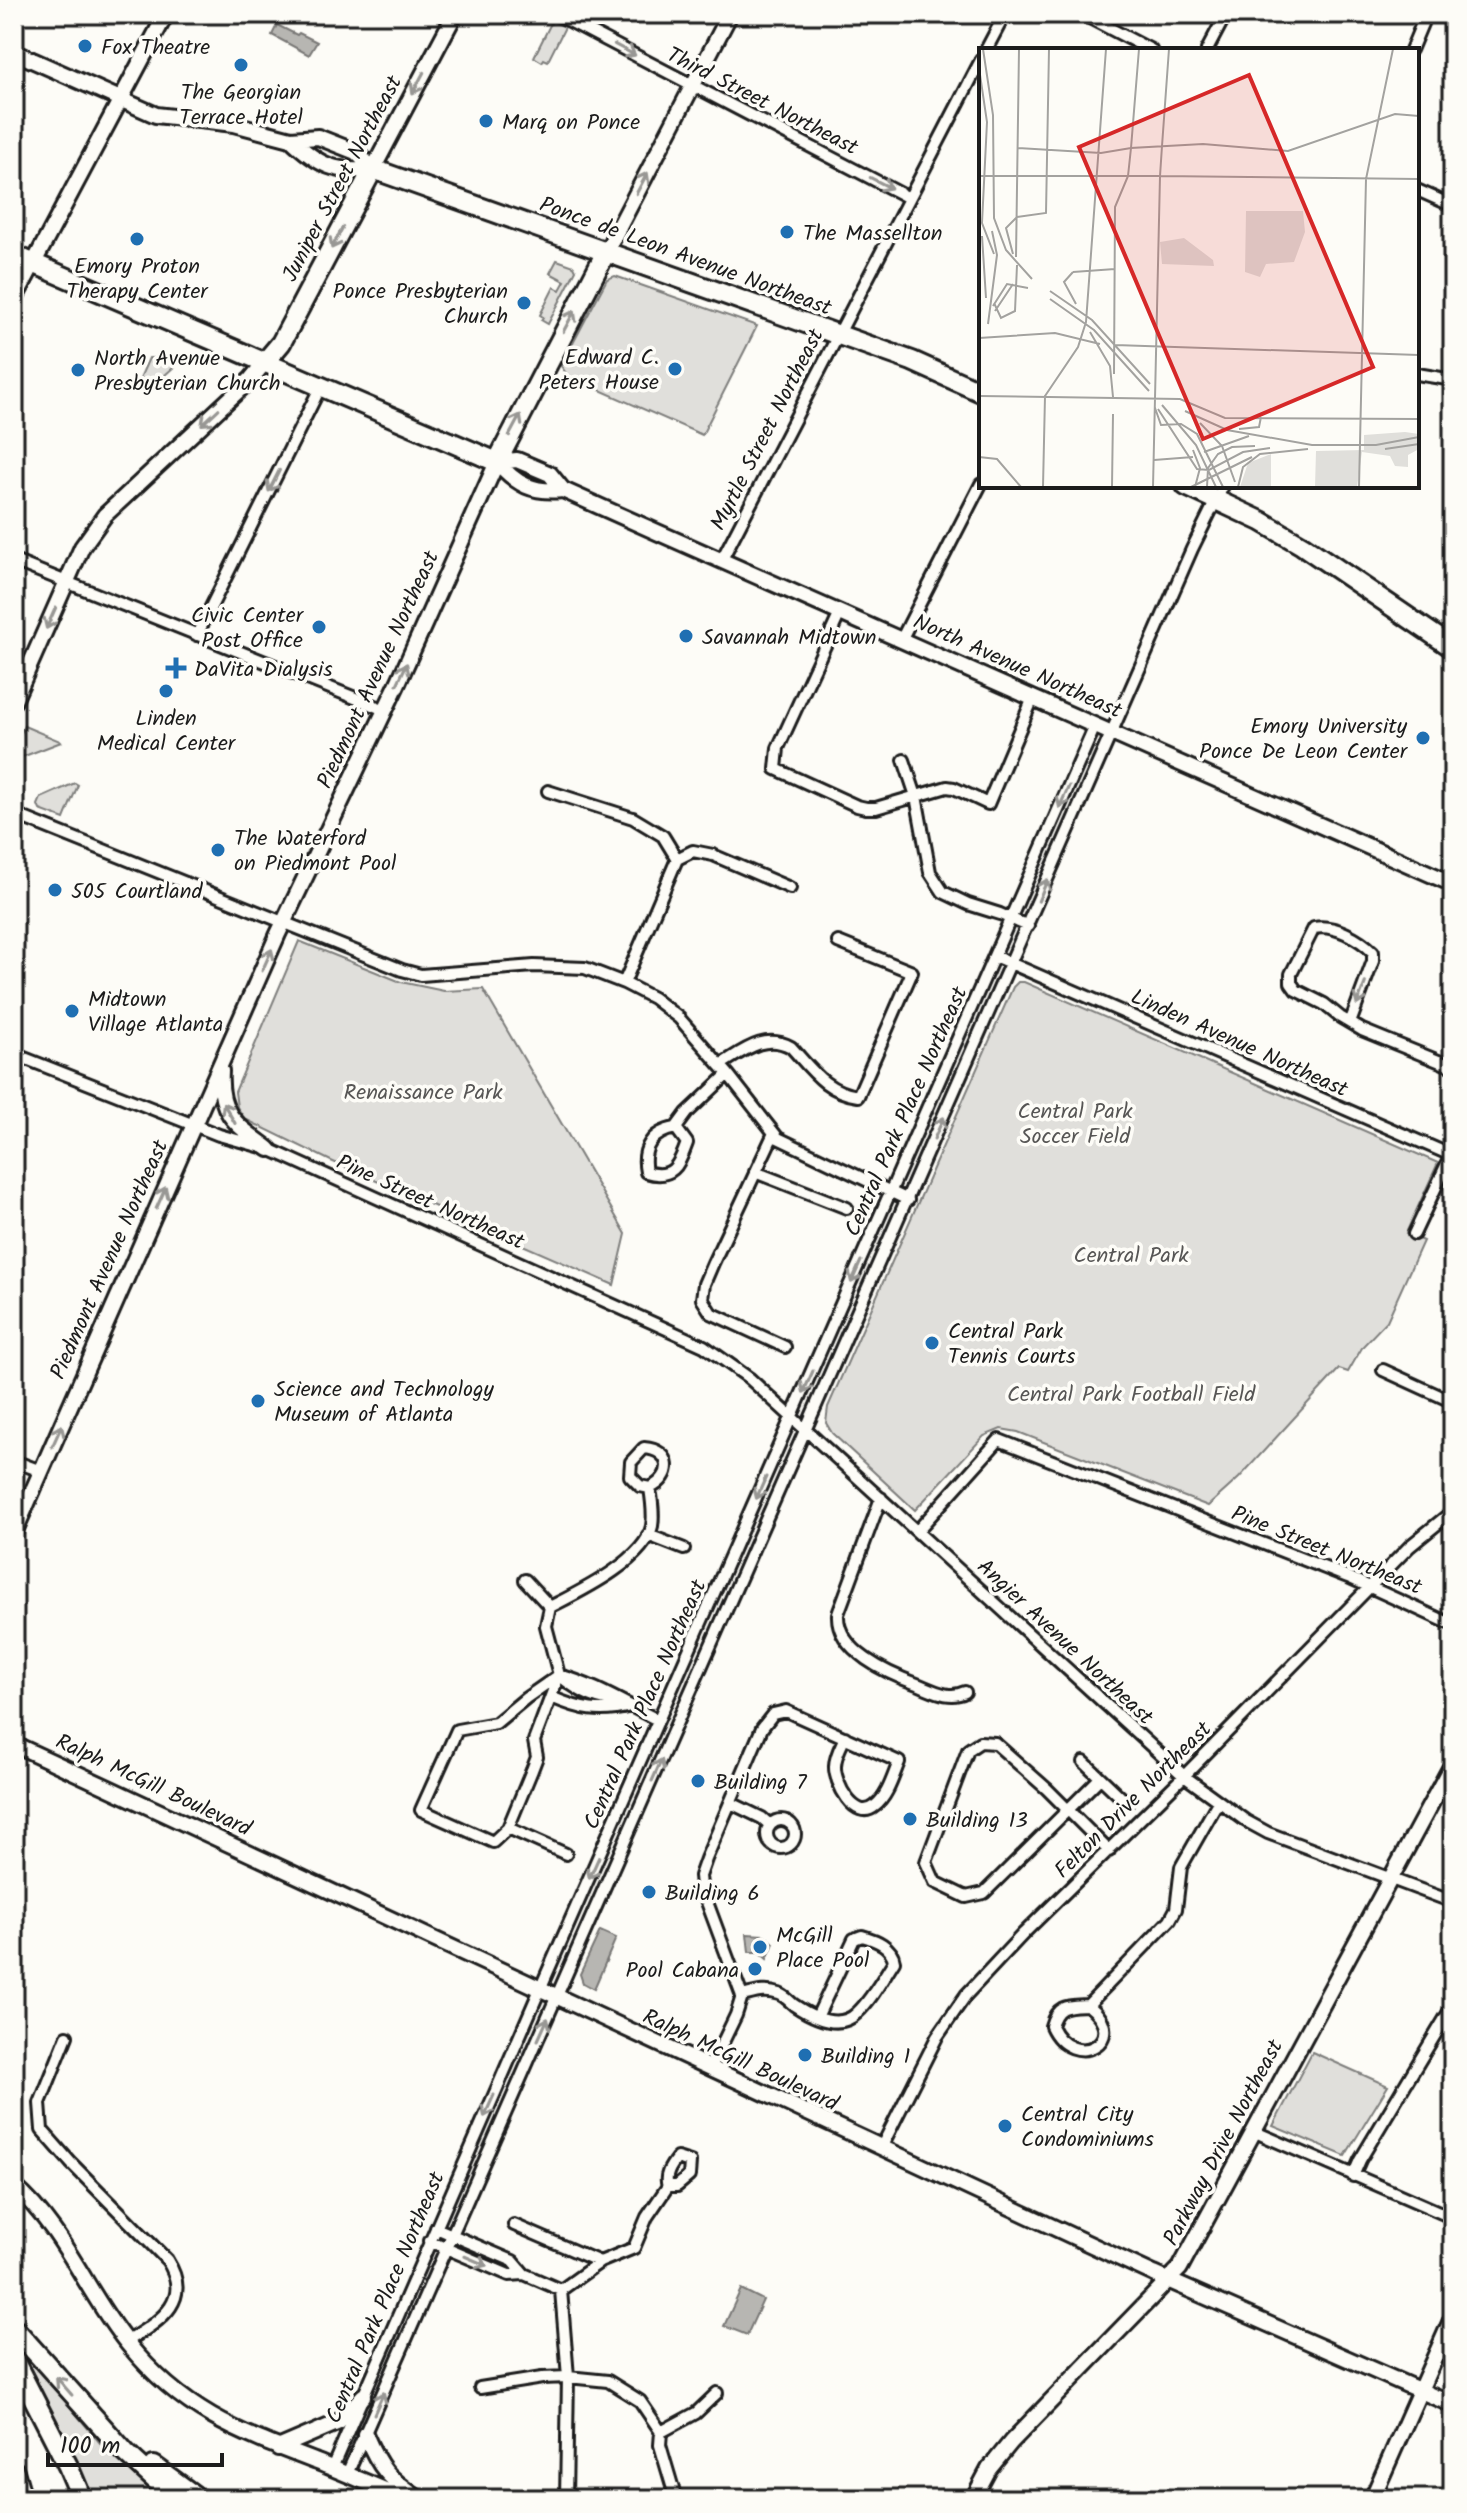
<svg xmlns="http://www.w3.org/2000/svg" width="1467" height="2513" viewBox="0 0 1467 2513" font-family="Kalam,sans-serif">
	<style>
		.green { fill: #e0dfdb; stroke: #7e7e7c; stroke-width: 2 }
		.water { fill: #b7b6b2; stroke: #797876; stroke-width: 2 }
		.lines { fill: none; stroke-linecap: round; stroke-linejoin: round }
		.street-casing { stroke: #1c1c1c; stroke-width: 16 }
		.secondary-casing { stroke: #1c1c1c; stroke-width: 20 }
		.highway-casing { stroke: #1c1c1c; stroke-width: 24 }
		.street { stroke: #fdfcf7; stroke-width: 10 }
		.secondary { stroke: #fdfcf7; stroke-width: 14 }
		.highway { stroke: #fdfcf7; stroke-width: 18 }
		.oneway { stroke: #989794 }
		.poi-dot { fill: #1f6fb2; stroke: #fdfcf7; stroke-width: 3 }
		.labels { text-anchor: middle; stroke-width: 7; stroke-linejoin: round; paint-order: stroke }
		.poi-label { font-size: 22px; fill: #1c1c1c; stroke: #fdfcf7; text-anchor: start }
		.street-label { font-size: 22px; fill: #1c1c1c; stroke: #fdfcf7 }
		.park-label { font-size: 22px; fill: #575655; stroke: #fdfcf7 }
		.inset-road { fill: none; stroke: #a3a29f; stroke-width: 2 }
		.view { fill: #d62828; fill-opacity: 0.15; stroke: #d62828; stroke-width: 4 }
		.inset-edge { fill: none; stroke: #1c1c1c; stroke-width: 4 }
	</style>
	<rect width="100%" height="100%" fill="#fdfcf7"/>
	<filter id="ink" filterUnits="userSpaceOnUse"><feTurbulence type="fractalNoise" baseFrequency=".0125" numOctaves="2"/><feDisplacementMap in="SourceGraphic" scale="16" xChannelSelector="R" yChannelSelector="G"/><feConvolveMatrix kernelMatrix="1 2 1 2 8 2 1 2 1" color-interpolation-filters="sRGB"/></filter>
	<g filter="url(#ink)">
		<!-- green -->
		<path class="green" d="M 552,21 L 565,27 L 548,61 L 544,59 L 542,62 L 534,57 Z
			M 557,260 L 574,266 L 576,270 L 548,324 L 541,320 L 543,317 L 540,315 L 554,287 L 560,290 L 565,281 L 550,273 Z
			M 615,276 L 757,326 L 702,435 L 568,376 L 561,366 L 607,279 Z
			M 149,358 L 168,360 L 174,367 L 155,384 L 140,378 Z
			M 24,726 L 60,741 L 61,742 L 14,760 L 14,749 Z
			M 75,783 L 78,785 L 64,819 L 40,810 L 38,805 L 41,798 Z
			M 299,941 L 401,982 L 444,991 L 483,989 L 626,1234 L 614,1285 L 331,1161 L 245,1119 L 237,1107 L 235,1092 Z
			M 1018,982 L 1024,982 L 1438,1163 L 1406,1233 L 1423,1241 L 1387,1321 L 1363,1346 L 1348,1372 L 1339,1369 L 1239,1478 L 1208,1506 L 1018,1432 L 1001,1429 L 984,1436 L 915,1510 L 832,1433 L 826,1423 L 828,1407 L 1013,987 Z
			M 1312,2052 L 1388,2086 L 1345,2156 L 1273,2126 Z
			M 20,2346 L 105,2449 L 162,2499 L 91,2499 L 55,2420 L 15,2349 Z"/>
		<!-- water -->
		<path class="water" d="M 277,25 L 297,35 L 299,33 L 317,42 L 309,55 L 272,35 Z
			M 600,1931 L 616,1938 L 594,1989 L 583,1983 L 580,1974 Z
			M 747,1934 L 764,1935 L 774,1943 L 767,1959 L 759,1952 L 749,1952 Z
			M 741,2289 L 763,2300 L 747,2335 L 724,2326 Z"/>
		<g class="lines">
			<!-- street casing -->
			<g class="street-casing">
				<path id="street" d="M 556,14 L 909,198
					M 1082,14 L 1151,50
					M 1447,14 L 1453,17
					M 986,50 L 1005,14
					M 1207,50 L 1226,14
					M 1411,50 L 1426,14
					M 1417,190 L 1453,206
					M 1417,374 L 1453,380
					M 14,561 L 385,710
					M 721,561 L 981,60
					M 840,613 L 778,748 L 776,769 L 857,806 L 866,808 L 876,808 L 947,787 L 954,788 L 988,804 L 1033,698
					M 197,635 L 321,386
					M 901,640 L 981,484
					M 904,760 L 916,796 L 930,872 L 943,892 L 968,904 L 1000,914 L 1028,926
					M 548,791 L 633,818 L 663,836 L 677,859 L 624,983
					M 14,814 L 402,970 L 421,975 L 534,966 L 585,968 L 624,983 L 653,998 L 679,1018 L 728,1074 L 778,1138 L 908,1200
					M 677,859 L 693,851 L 713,855 L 790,888
					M 994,956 L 1453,1156
					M 1350,1023 L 1373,961 L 1373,952 C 1359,938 1334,924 1314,928 L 1291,974 L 1291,983 L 1296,990 L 1324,1004 L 1340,1017 L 1362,1030 L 1453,1067
					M 14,1054 L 219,1135 L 269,1149 L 704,1346 L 749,1378 L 1184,1776 L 1246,1821 L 1268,1833 L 1453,1902
					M 720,1065 C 742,1052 764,1032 791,1047 C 812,1070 826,1092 858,1096 L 912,972 L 838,942
					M 676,1128 L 687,1143 C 679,1166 672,1180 646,1172 C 641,1148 652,1132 676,1128 L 687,1113 L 728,1074
					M 774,1133 L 713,1263 L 704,1284 L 702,1299 L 711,1313 L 785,1347
					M 755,1172 L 847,1208
					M 1414,1234 L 1451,1155
					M 1383,1370 L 1453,1402
					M 14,1461 L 41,1471
					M 881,1498 L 838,1614 C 836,1651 889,1674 917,1684 C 933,1690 949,1700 965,1692
					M 917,1531 L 999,1440 L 1348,1577 L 1453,1625
					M 648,1535 L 684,1549
					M 525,1580 L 550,1607
					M 559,1675 L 526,1698 L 496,1723 L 457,1730 L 421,1810 L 493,1842 L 508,1828 L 532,1770 L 537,1757 L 534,1741 L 559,1675 L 546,1626 L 550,1607 C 579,1592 645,1561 652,1526 C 654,1514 652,1501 650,1488 C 674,1477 673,1450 644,1448 L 631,1462 L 630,1476 L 640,1486 L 650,1488
					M 559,1675 C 595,1685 625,1704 658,1720
					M 564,1679 C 580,1692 597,1701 618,1701
					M 551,1697 C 581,1710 600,1714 631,1706
					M 1084,1762 L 1127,1803
					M 1100,1778 L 984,1893 L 966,1897 L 935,1882 L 926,1862 L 968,1750 L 980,1742 L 995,1743 L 1047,1789 L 1109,1851
					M 731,1803 L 762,1818 L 770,1825
					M767 1834a14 14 0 1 1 28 0a14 14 0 1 1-28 0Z
					M 508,1828 L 566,1854
					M 742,1996 C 755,1993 765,1989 779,1994 C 785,1996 789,2001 794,2005 C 812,2017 839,2031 857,2013 C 872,1999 883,1978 894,1961 C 892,1946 876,1940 862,1936 L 854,1939 L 817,2017
					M 1088,2005 C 1133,2040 1073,2073 1051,2026 C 1057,2004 1068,2006 1088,2005 L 1170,1920 L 1176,1909 L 1181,1867 L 1218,1802
					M 67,2036 L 40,2103 L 42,2130 L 71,2163 L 167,2260 C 194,2302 159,2321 126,2342
					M 710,2069 L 736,2015 L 742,1996 L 701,1886 L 700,1876 L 706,1859 L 762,1728 L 773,1714 L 786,1711 L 899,1762 C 893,1776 888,1796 875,1806 C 855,1823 834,1782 835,1766 C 835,1756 841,1746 845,1737
					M 1253,2131 L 1453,2218
					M 881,2148 L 937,2037 L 966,1995 L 1024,1933 L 1184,1776 L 1410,1546 L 1453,1511
					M 1353,2176 L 1360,2160 L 1453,2005
					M 514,2225 L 600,2262 L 634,2248 L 647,2217 L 668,2186 C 664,2176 670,2167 677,2158 L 690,2162 L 689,2176 L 677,2186 L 668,2186
					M 436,2228 L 513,2261 L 524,2274 L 561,2290 L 600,2262
					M 429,2241 L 509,2275 L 524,2274
					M 561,2290 L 568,2377 L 608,2381 L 640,2401 L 661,2432 L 696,2413 L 717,2393
					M 480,2388 L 542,2378 L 568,2377 L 566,2499
					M 661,2432 L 660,2445 L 676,2499
					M 332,2468 L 541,1987 L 1095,726
					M 347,2474 L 1192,549 L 1223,486"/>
			</g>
			<!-- secondary casing -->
			<g class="secondary-casing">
				<path id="secondary" d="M 14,52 L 156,115 L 234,124 L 291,139 L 318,137 L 356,152 L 373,169
					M 291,139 C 318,165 336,174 373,169
					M 373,169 L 455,14
					M 606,252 L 730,14
					M 14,300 L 166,14
					M 497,462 L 517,460 L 550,474 L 563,490 L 657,532 L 1453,884
					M 497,462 C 517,485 533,493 563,490
					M 14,701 L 82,547 L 105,515 L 251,379 L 265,362
					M 221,1071 C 218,1115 237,1125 269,1149
					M 14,1533 L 278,934 L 398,683 L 497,462
					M 14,1744 L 1154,2274 L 1453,2405
					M 14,2186 C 65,2230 87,2294 128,2344 C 183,2412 238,2432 317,2462 C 347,2474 377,2487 407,2499
					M 365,2434 C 380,2469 387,2477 419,2499
					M 278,2448 L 339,2422 L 363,2396
					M 973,2499 L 989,2469 L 1011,2442 L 1180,2268 L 1453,1763
					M 1372,2499 L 1453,2316"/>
			</g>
			<!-- highway casing -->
			<g class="highway-casing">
				<path id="highway" d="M 14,255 L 497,462 L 606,252
					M 265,362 L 281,343 L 373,169 L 912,361 L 981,392
					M 1186,486 L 1261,521 L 1302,545 L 1453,648
					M 14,2328 L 125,2452 L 176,2499
					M 14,2360 L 68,2466 L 82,2499
					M 154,2466 L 199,2499
					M 14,2471 L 22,2499"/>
			</g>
			<!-- street -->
			<use href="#street" class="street"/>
			<!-- secondary -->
			<use href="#secondary" class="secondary"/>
			<!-- highway -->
			<use href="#highway" class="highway"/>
		</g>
		<!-- one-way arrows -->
		<defs><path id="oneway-shaft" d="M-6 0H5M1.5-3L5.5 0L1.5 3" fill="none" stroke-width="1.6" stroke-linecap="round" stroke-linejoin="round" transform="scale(2)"/></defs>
		<g class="oneway">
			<use href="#oneway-shaft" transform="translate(625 50) rotate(28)"/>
			<use href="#oneway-shaft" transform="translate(418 83) rotate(118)"/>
			<use href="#oneway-shaft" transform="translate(642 183) rotate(-62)"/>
			<use href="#oneway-shaft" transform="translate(881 183) rotate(27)"/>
			<use href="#oneway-shaft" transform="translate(337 238) rotate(118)"/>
			<use href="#oneway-shaft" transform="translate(569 321) rotate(-62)"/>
			<use href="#oneway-shaft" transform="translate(210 417) rotate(137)"/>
			<use href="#oneway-shaft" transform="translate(515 425) rotate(-62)"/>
			<use href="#oneway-shaft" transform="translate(274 481) rotate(117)"/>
			<use href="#oneway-shaft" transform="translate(51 618) rotate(114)"/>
			<use href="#oneway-shaft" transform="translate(402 674) rotate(-65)"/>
			<use href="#oneway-shaft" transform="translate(1064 797) rotate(114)"/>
			<use href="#oneway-shaft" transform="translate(1043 890) rotate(-67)"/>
			<use href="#oneway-shaft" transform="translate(267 960) rotate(-66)"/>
			<use href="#oneway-shaft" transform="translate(1361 994) rotate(111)"/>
			<use href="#oneway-shaft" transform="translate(229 1113) rotate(-120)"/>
			<use href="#oneway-shaft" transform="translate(939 1128) rotate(-66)"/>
			<use href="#oneway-shaft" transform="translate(161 1198) rotate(-66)"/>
			<use href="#oneway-shaft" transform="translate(856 1272) rotate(114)"/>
			<use href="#oneway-shaft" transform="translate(808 1382) rotate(114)"/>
			<use href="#oneway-shaft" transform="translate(57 1436) rotate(-66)"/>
			<use href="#oneway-shaft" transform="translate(761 1488) rotate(114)"/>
			<use href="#oneway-shaft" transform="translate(657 1770) rotate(-66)"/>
			<use href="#oneway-shaft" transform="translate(594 1868) rotate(114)"/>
			<use href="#oneway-shaft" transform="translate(543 2029) rotate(-66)"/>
			<use href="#oneway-shaft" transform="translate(489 2106) rotate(114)"/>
			<use href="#oneway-shaft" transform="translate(476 2261) rotate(23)"/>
			<use href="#oneway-shaft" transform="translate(64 2386) rotate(-131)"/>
			<use href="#oneway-shaft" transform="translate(379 2403) rotate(-66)"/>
		</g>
	</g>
	<!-- markers -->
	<g class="poi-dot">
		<circle cx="85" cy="46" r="8"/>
		<circle cx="241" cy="65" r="8"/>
		<circle cx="486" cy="121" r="8"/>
		<circle cx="787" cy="232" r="8"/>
		<circle cx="137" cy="239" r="8"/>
		<circle cx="524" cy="303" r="8"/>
		<circle cx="675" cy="369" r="8"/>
		<circle cx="78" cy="370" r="8"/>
		<circle cx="319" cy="627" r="8"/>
		<circle cx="686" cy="636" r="8"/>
		<path d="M172 656h8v8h8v8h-8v8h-8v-8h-8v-8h8z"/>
		<circle cx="166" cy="691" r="8"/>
		<circle cx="1423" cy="738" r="8"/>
		<circle cx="218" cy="850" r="8"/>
		<circle cx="55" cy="890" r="8"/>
		<circle cx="72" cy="1011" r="8"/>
		<circle cx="932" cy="1343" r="8"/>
		<circle cx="258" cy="1401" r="8"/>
		<circle cx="698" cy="1781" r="8"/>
		<circle cx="910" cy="1819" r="8"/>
		<circle cx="649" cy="1892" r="8"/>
		<circle cx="760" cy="1947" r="8"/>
		<circle cx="755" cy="1969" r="8"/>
		<circle cx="805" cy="2055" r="8"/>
		<circle cx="1005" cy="2126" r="8"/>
	</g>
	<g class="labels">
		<!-- poi labels -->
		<g class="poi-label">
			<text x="101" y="54">Fox Theatre</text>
			<text x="241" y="99" text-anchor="middle">The Georgian<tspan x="241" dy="25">Terrace Hotel</tspan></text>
			<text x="502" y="129">Marq on Ponce</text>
			<text x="803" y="240">The Massellton</text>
			<text x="137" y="273" text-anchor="middle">Emory Proton<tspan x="137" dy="25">Therapy Center</tspan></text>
			<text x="508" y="298" text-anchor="end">Ponce Presbyterian<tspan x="508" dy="25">Church</tspan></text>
			<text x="659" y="364" text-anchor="end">Edward C.<tspan x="659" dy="25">Peters House</tspan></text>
			<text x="94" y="365">North Avenue<tspan x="94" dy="25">Presbyterian Church</tspan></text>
			<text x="303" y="622" text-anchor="end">Civic Center<tspan x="303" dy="25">Post Office</tspan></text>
			<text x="702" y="644">Savannah Midtown</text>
			<text x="194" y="676">DaVita Dialysis</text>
			<text x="166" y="725" text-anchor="middle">Linden<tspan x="166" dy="25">Medical Center</tspan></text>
			<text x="1407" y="733" text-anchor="end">Emory University<tspan x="1407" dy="25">Ponce De Leon Center</tspan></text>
			<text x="234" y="845">The Waterford<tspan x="234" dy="25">on Piedmont Pool</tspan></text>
			<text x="71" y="898">505 Courtland</text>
			<text x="88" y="1006">Midtown<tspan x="88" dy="25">Village Atlanta</tspan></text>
			<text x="948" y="1338">Central Park<tspan x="948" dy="25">Tennis Courts</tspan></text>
			<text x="274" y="1396">Science and Technology<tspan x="274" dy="25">Museum of Atlanta</tspan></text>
			<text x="714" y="1789">Building 7</text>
			<text x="926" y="1827">Building 13</text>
			<text x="665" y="1900">Building 6</text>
			<text x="776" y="1942">McGill<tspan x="776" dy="25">Place Pool</tspan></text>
			<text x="739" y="1977" text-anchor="end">Pool Cabana</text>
			<text x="821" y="2063">Building 1</text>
			<text x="1021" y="2121">Central City<tspan x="1021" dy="25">Condominiums</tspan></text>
		</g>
		<!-- street labels -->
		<g class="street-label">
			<text transform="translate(763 100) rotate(27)" y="8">Third Street Northeast</text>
			<text transform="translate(341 178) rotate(-62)" y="8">Juniper Street Northeast</text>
			<text transform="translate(686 255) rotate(20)" y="8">Ponce de Leon Avenue Northeast</text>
			<text transform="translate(766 429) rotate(-63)" y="8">Myrtle Street Northeast</text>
			<text transform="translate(1018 665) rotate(24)" y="8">North Avenue Northeast</text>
			<text transform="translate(377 669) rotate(-65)" y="8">Piedmont Avenue Northeast</text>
			<text transform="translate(1240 1042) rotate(24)" y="8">Linden Avenue Northeast</text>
			<text transform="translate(905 1111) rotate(-66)" y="8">Central Park Place Northeast</text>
			<text transform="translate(431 1201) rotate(24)" y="8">Pine Street Northeast</text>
			<text transform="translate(108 1259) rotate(-66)" y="8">Piedmont Avenue Northeast</text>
			<text transform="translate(1327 1549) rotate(22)" y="8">Pine Street Northeast</text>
			<text transform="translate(1066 1641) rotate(43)" y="8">Angier Avenue Northeast</text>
			<text transform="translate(644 1704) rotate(-66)" y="8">Central Park Place Northeast</text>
			<text transform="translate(154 1784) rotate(25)" y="8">Ralph McGill Boulevard</text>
			<text transform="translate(1132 1799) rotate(-45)" y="8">Felton Drive Northeast</text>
			<text transform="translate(741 2059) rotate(25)" y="8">Ralph McGill Boulevard</text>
			<text transform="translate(1222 2142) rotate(-62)" y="8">Parkway Drive Northeast</text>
			<text transform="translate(384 2297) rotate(-67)" y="8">Central Park Place Northeast</text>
		</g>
		<!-- park labels -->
		<g class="park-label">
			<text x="423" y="1099">Renaissance Park</text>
			<text x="1075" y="1118">Central Park<tspan x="1075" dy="25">Soccer Field</tspan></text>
			<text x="1131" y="1262">Central Park</text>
			<text x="1131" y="1401">Central Park Football Field</text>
		</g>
	</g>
	<!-- overview -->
	<g transform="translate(979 48)">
		<rect width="440" height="440" fill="#fdfcf7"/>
		<path d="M 267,163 L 324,163 L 326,184 L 315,214 L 287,216 L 281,229 L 266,224 ZM 205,190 L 234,212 L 235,218 L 183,216 L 181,194 ZM 426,384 L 440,386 L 440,401 L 429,407 L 429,419 L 416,418 L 411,408 L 383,404 L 378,439 L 336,439 L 337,403 L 385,402 L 385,387 ZM 292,406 L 292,439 L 261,439 L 269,415 Z" fill="#e0dfdb"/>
		<path class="inset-road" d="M 4,1 L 14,67 L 15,170 L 27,202 L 53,231M 0,20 L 8,74 L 3,175 L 15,206M 183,98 L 190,1M 39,100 L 122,105 L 152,100M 152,100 L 160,1M 0,128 L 181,128 L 183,98M 149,128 L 152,100 L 224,96 L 309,103 L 416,66 L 440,68M 181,128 L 440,131M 38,169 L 67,165 L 70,1M 3,188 L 7,250M 34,206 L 27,180 L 38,169M 37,209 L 40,1M 94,224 L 136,221M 94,224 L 85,234 L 97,256M 71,243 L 113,272 L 171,336M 71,251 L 115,282 L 170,343M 15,255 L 22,270 L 36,263 L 38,217M 14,258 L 28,236 L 49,240M 16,263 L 34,236M 9,276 L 18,207 L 13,183M 111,284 L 131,318 L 134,349M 0,290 L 76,285 L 121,296M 136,297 L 440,307M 135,326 L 136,159 L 149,128M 0,348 L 201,351 L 246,370 L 440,371M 183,357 L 217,397 L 237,439M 176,360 L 182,377 L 202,376 L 218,386 L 244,439M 179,361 L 218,421 L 230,422 L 264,404 L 291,400M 206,363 L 248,382 L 333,397 L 397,397 L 440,389M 221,375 L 243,398 L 256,434M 260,381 L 280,379 L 282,369M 406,401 L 440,396M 214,402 L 221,420 L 216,439M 225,404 L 270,388M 0,409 L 18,411 L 42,439M 175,412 L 214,409M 64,439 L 66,348 L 99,299 L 107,274 L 127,1M 133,439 L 134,366M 174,439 L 181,128M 212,439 L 273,409M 228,439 L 229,420 L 239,406 L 253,399 L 276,398M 259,439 L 264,419 L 281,406 L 329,401M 380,439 L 387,131 L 414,1"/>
		<path class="view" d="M 270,27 L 394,319 L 224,391 L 100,99 Z"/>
		<rect width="440" height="440" class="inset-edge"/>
	</g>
	<!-- margin -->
	<rect width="1467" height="2513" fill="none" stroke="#fdfcf7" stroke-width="48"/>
	<rect x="24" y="24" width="1419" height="2465" fill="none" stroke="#1c1c1c" stroke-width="3" filter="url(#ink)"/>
	<!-- scale -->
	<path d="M48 2453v12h174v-12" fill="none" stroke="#1c1c1c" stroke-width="4"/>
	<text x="60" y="2453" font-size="24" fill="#1c1c1c" stroke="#fdfcf7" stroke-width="6" paint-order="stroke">100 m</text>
</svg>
